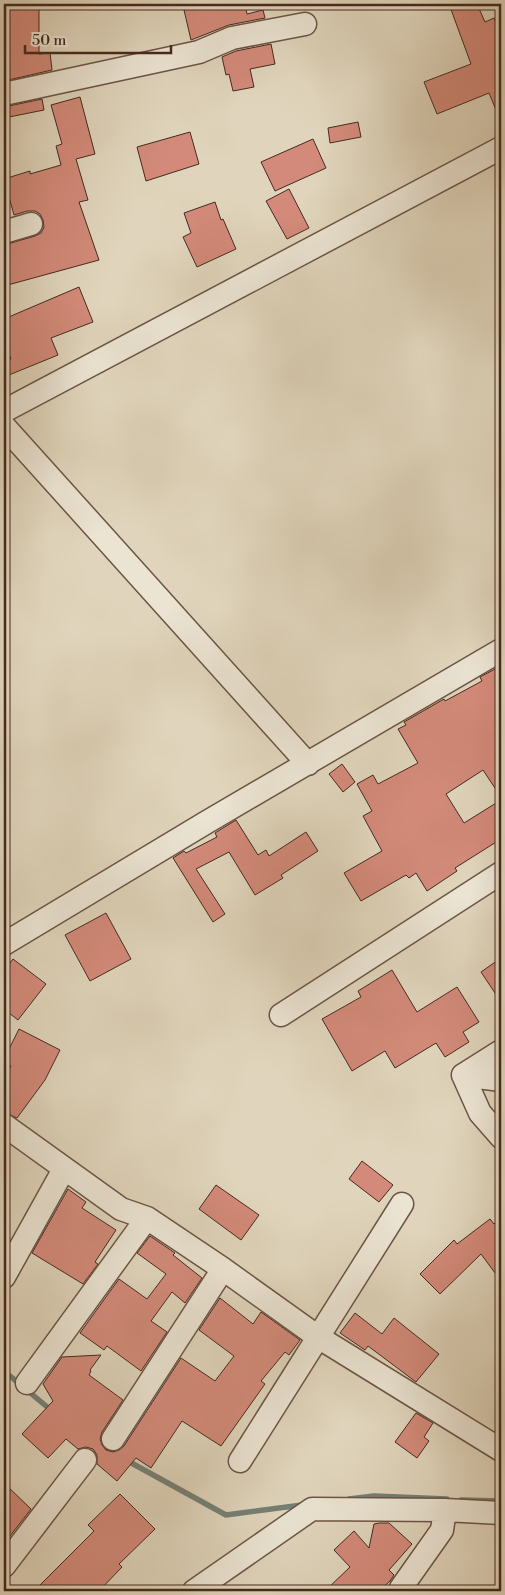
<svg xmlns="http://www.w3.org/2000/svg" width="505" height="1595" viewBox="0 0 505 1595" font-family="'Libre Bodoni',serif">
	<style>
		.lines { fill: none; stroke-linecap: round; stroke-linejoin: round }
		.stream { stroke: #758075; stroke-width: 5.5 }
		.building { fill: #d38a7a; stroke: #462a1f }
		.minor-casing { stroke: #6c5546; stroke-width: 25 }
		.minor { stroke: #ebe4d3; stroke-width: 22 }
	</style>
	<rect width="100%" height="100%" fill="#e0d5bc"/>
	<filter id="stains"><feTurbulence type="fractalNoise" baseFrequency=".004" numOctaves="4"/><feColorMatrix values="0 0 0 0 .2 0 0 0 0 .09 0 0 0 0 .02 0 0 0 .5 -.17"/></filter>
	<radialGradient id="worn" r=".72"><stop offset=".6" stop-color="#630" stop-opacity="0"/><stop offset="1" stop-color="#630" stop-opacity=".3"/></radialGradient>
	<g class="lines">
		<!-- stream -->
		<path class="stream" d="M 4,1371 L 52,1411
			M 98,1444 L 118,1455
			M 126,1460 L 226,1515 L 302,1505
			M 349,1499 L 374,1496 L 447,1499
			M 461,1500 L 501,1501"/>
	</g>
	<!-- building -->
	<path class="building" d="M 211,4 L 245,4 L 247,14 L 263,10 L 265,18 L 229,25 L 191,40 L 184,10 Z
		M 449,4 L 477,4 L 485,22 L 494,18 L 501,37 L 501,122 L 489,93 L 437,114 L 424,82 L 471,64 Z
		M 24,7 L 39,7 L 39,54 L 50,53 L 52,70 L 4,81 L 4,9 L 24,9 Z
		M 271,44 L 275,64 L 250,69 L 254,87 L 233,91 L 229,74 L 226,75 L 222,57 L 236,51 Z
		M 80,97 L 95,154 L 76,159 L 88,200 L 79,202 L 99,260 L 4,286 L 4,245 L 35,236 L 41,233 L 44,227 L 43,220 L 40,214 L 35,211 L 27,211 L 14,215 L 4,179 L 30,171 L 30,174 L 61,165 L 56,146 L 62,144 L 51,105 Z
		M 42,99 L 44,110 L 4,118 L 4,107 Z
		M 358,122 L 361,137 L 330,143 L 328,128 Z
		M 190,132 L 199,164 L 146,181 L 137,147 Z
		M 313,139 L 326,168 L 275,191 L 261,162 Z
		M 289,189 L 309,228 L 287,239 L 266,201 Z
		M 215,202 L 221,220 L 223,219 L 236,249 L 197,267 L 183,237 L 191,233 L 184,213 Z
		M 79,287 L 93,322 L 51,338 L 58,355 L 4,377 L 4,361 L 11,359 L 4,342 L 4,319 Z
		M 497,668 L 501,676 L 501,797 L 483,770 L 446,794 L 464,823 L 501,800 L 501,839 L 455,868 L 457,871 L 427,891 L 416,873 L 409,878 L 406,875 L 361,901 L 344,873 L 382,851 L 363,816 L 372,811 L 357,784 L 373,775 L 378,784 L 418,763 L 398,729 L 406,725 L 404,722 L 444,699 L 445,701 L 482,681 L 480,677 Z
		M 342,764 L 355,782 L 343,792 L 329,774 Z
		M 236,820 L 258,855 L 266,850 L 269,856 L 306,832 L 318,851 L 281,875 L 283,878 L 255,895 L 229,852 L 196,869 L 225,914 L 213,922 L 173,858 L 184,851 L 186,853 L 217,837 L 215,833 Z
		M 106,913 L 131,959 L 90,981 L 65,935 Z
		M 501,958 L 501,1002 L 481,972 Z
		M 13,959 L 46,984 L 18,1020 L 4,1009 L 4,971 Z
		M 392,970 L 417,1012 L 457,987 L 479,1022 L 463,1032 L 469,1042 L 445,1057 L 436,1043 L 395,1068 L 385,1051 L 352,1071 L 322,1019 L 361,997 L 358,991 Z
		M 19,1029 L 60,1050 L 45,1080 L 17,1118 L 4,1112 L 4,1077 L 11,1066 L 4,1063 L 4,1059 Z
		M 362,1161 L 393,1185 L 379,1202 L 349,1179 Z
		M 216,1185 L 259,1215 L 241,1240 L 199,1209 Z
		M 68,1189 L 86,1202 L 82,1208 L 116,1230 L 95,1262 L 98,1264 L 83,1284 L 32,1253 Z
		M 501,1218 L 501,1281 L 481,1254 L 440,1294 L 420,1274 L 454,1240 L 457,1244 L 490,1219 L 494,1224 Z
		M 150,1236 L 175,1253 L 173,1255 L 202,1278 L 185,1303 L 172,1292 L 151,1321 L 167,1332 L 141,1371 L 107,1346 L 104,1350 L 80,1333 L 119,1279 L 147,1299 L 166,1274 L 137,1253 Z
		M 220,1298 L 253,1324 L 261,1312 L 300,1340 L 289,1355 L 285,1352 L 261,1381 L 265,1384 L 221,1446 L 182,1421 L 151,1468 L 136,1458 L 117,1481 L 97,1464 L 97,1455 L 93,1449 L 86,1447 L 78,1449 L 66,1439 L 48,1458 L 22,1434 L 53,1401 L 43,1384 L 62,1357 L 101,1355 L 90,1370 L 91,1371 L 89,1375 L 123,1400 L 102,1432 L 100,1439 L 102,1445 L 106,1450 L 113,1452 L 119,1450 L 124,1446 L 181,1358 L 215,1381 L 234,1356 L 199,1330 Z
		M 355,1313 L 382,1334 L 394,1318 L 439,1354 L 416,1382 L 368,1346 L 365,1350 L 340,1333 Z
		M 416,1413 L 433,1423 L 424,1437 L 429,1441 L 417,1458 L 395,1442 Z
		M 4,1483 L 31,1509 L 10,1536 L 4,1530 Z
		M 120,1494 L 155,1529 L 119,1564 L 122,1567 L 99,1591 L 34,1591 L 94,1531 L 88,1525 Z
		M 379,1523 L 389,1523 L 412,1544 L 389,1570 L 394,1575 L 390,1581 L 379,1591 L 325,1591 L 350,1567 L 334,1550 L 354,1531 L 369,1548 L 374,1524 Z"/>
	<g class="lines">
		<!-- minor casing -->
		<g class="minor-casing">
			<path id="minor" d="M 4,94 L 199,52 L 232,38 L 305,24
				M 4,232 L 31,224
				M 4,411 L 501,148
				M 4,426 L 308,764
				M 4,944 L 207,822 L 501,650
				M 281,1015 L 501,873
				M 463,1075 L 480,1113 L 501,1137
				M 463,1075 L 501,1051
				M 463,1075 L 501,1080
				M 4,1125 L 121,1209 L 147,1218 L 223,1269 L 318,1337 L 501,1450
				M 4,1277 L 64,1169
				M 27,1383 L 147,1218
				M 113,1439 L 223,1269
				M 240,1461 L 402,1204
				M 4,1566 L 85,1460
				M 194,1591 L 312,1509 L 445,1510 L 501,1513
				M 400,1591 L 401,1588 L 442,1530 L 445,1510"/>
		</g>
		<!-- minor -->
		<use href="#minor" class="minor"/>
	</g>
	<!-- margin -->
	<rect width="505" height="1595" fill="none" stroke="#e0d5bc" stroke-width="20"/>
	<rect x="5" y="5" width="495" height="1585" fill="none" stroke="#462a1f" stroke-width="2.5"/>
	<rect x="10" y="10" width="485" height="1575" fill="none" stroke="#462a1f"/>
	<!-- scale -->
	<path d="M25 45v8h146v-8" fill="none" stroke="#462a1f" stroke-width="2.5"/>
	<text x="32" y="45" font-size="15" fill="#462a1f" stroke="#ebe4d3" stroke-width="4" paint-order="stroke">50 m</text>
	<rect width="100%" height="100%" filter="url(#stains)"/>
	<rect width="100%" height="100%" fill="url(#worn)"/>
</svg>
